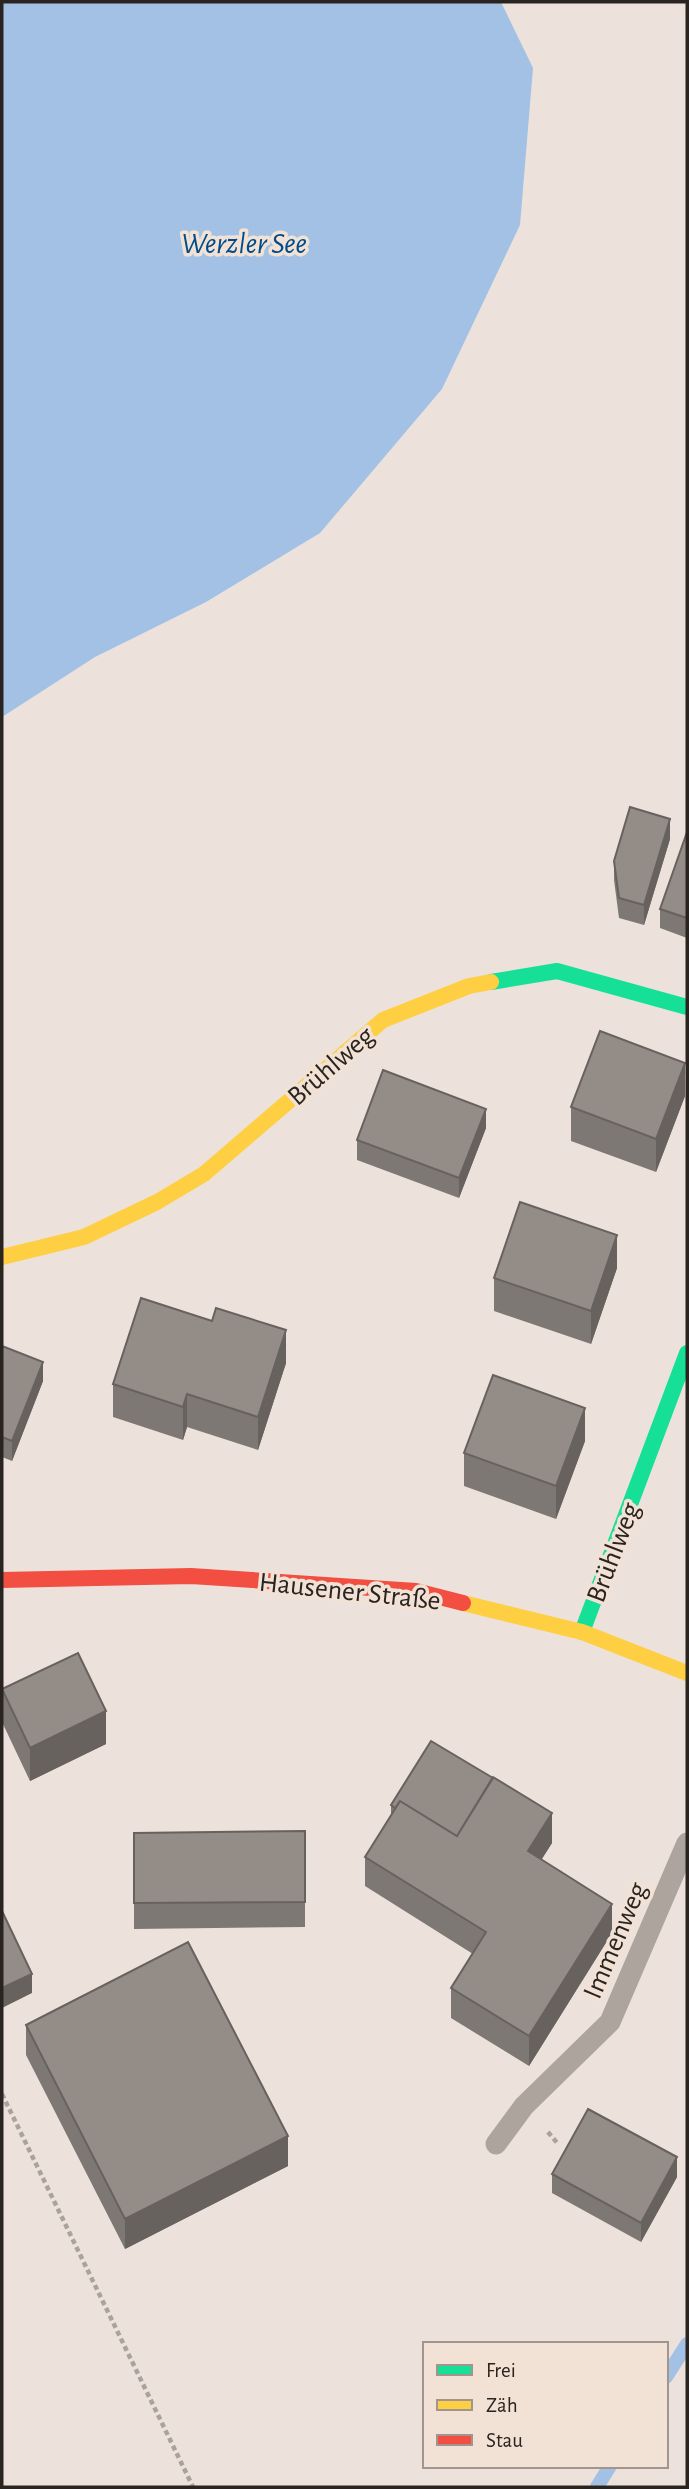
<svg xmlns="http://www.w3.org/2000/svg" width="689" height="2489" viewBox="0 0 689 2489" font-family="'Alegreya Sans',sans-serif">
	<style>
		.water { fill: #a2c1e4 }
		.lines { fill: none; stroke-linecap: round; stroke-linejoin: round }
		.stream { stroke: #a2c1e4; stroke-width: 14 }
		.path { stroke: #aaa29d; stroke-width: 4.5; stroke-dasharray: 5 3.5; stroke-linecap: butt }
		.lane { stroke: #ada49d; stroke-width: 21 }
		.fast { stroke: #16e098; stroke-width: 16 }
		.slow { stroke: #ffcf43; stroke-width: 16 }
		.jam { stroke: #f24e42; stroke-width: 16 }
		.wall { fill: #7e7874 }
		.shaded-wall { fill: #67625e }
		.building { fill: #938c87; stroke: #67625e; stroke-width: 2 }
		.labels { text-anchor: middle; stroke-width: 7; stroke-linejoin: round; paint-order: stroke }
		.street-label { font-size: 28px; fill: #2a2420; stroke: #f2e1d5 }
		.water-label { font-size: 30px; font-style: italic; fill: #004c8a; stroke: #f2e1d5 }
	</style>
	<rect width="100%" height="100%" fill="#ece2db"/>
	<!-- water -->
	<path class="water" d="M 2,2 L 501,2 L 533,68 L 520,225 L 442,389 L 320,533 L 206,602 L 95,657 L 2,717 Z"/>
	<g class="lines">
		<!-- stream -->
		<path class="stream" d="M 666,2377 L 687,2344
			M 597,2487 L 610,2466"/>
		<!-- path -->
		<path class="path" d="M 2,2094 L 193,2487
			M 548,2132 L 558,2144"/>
		<!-- lane -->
		<path class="lane" d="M 496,2144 L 524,2106 L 610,2022 L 687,1843"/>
		<!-- fast -->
		<path class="fast" d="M 491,982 L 557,971 L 687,1007
			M 582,1632 L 687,1353"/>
		<!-- slow -->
		<path class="slow" d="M 2,1257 L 84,1237 L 157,1202 L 204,1174 L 383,1020 L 469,986 L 491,982
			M 463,1603 L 582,1632 L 687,1673"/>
		<!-- jam -->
		<path class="jam" d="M 2,1580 L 191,1576 L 416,1591 L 463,1603"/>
	</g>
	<!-- wall -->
	<path class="wall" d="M 687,832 L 687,938 L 660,928 L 660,909 Z
		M 670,839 L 644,925 L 619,918 L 614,880 L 614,861 Z
		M 685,1096 L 656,1172 L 571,1141 L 571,1107 Z
		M 486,1128 L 459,1198 L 357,1160 L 357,1140 Z
		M 617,1268 L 591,1344 L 494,1311 L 494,1278 Z
		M 2,1346 L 43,1381 L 12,1461 L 2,1457 Z
		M 286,1363 L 258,1450 L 187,1427 L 183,1440 L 113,1417 L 113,1384 Z
		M 585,1441 L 556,1519 L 464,1486 L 464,1453 Z
		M 2,1689 L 106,1744 L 30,1781 L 2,1722 Z
		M 391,1805 L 552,1843 L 541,1860 L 612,1933 L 529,2066 L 451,2018 L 451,1988 L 473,1954 L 365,1886 L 365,1857 L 391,1815 Z
		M 305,1831 L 305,1927 L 134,1929 L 134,1833 Z
		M 26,2025 L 288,2166 L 125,2249 L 26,2055 Z
		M 552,2174 L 677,2177 L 641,2242 L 552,2193 Z"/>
	<!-- shaded-wall -->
	<path class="shaded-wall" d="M 670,819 L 670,839 L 644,925 L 644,905 Z
		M 685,1063 L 685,1096 L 656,1172 L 656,1139 Z
		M 486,1109 L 486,1128 L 459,1198 L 459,1178 Z
		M 617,1235 L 617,1268 L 591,1344 L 591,1311 Z
		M 286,1330 L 286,1363 L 258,1450 L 258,1417 Z
		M 43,1362 L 43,1381 L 12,1461 L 12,1441 Z
		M 187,1394 L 187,1427 L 183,1440 L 183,1407 Z
		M 585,1408 L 585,1441 L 556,1519 L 556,1486 Z
		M 106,1711 L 106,1744 L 30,1781 L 30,1748 Z
		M 552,1813 L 552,1843 L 528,1881 L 528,1851 Z
		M 612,1904 L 612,1933 L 529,2066 L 529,2036 Z
		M 32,1974 L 32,1993 L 2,2008 L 2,1988 Z
		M 288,2136 L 288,2166 L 125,2249 L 125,2219 Z
		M 677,2157 L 677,2177 L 641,2242 L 641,2223 Z"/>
	<!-- building -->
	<path class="building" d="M 630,807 L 670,819 L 644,905 L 619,898 L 614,861 Z
		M 687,832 L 687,918 L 660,909 Z
		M 600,1031 L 685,1063 L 656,1139 L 571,1107 Z
		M 383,1070 L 486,1109 L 459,1178 L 357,1140 Z
		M 520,1202 L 617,1235 L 591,1311 L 494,1278 Z
		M 141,1298 L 212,1321 L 216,1308 L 286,1330 L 258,1417 L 187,1394 L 183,1407 L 113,1384 Z
		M 2,1346 L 43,1362 L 12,1441 L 2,1437 Z
		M 493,1375 L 585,1408 L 556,1486 L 464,1453 Z
		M 78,1653 L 106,1711 L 30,1748 L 2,1689 Z
		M 431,1741 L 493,1778 L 457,1836 L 400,1801 L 395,1808 L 391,1805 Z
		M 493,1777 L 552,1813 L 528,1851 L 612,1904 L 529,2036 L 451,1988 L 486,1932 L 365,1857 L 400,1801 L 457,1836 Z
		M 305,1831 L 305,1902 L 134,1903 L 134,1833 Z
		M 2,1911 L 32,1974 L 2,1988 Z
		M 188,1942 L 288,2136 L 125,2219 L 26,2025 Z
		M 588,2109 L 677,2157 L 641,2223 L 552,2174 Z"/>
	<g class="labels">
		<!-- street labels -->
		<g class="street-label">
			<text transform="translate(330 1065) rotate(-41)" y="10">Brühlweg</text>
			<text transform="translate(612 1552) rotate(-69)" y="10">Brühlweg</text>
			<text transform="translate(350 1590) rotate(6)" y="10">Hausener Straße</text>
			<text transform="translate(614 1940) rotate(-67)" y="10">Immenweg</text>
		</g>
		<!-- water labels -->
		<g class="water-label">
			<text x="244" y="253">Werzler See</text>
		</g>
	</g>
	<!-- border -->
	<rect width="689" height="2489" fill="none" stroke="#2a2420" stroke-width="7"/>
	<!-- legend -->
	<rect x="423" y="2342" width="245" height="126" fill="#f2e1d5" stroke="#a2958d" stroke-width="2"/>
	<rect x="437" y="2365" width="35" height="10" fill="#16e098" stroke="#a2958d" stroke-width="2"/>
	<text x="486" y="2377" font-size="21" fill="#2a2420">Frei</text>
	<rect x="437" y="2400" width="35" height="10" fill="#ffcf43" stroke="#a2958d" stroke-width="2"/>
	<text x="486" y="2412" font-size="21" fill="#2a2420">Zäh</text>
	<rect x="437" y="2435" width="35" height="10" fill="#f24e42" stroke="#a2958d" stroke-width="2"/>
	<text x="486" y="2447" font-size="21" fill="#2a2420">Stau</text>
</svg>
